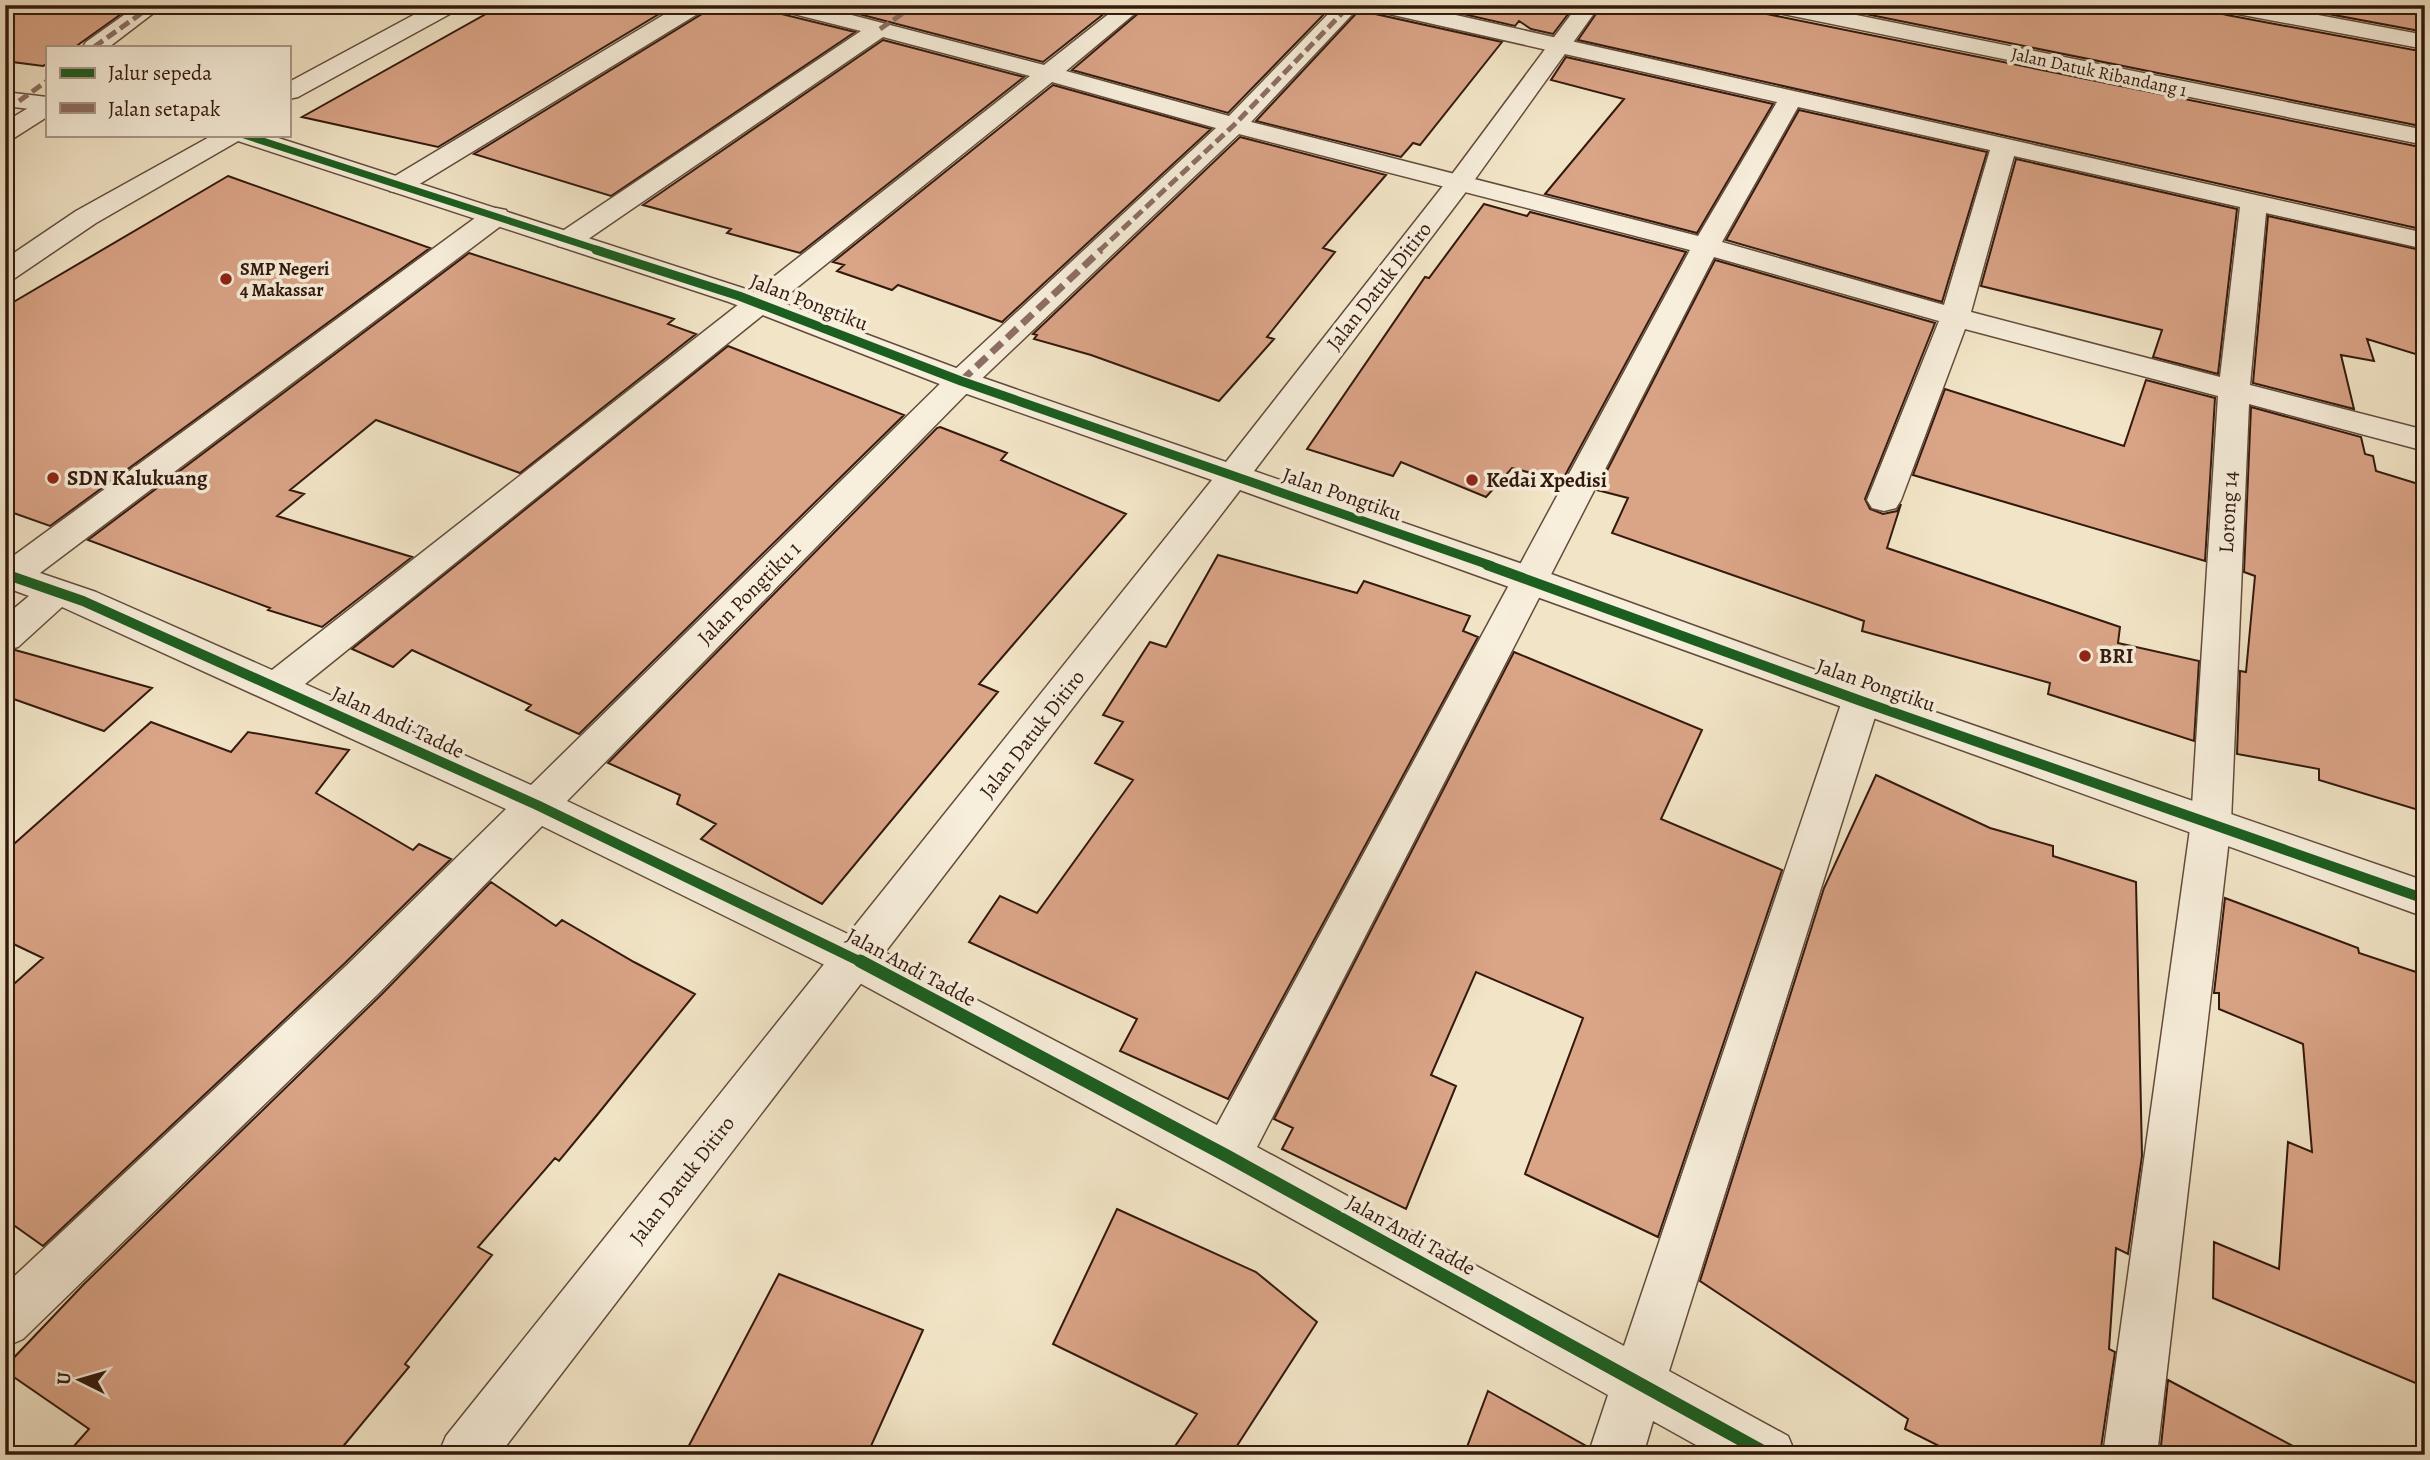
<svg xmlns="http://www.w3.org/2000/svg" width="2430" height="1460" viewBox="0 0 2430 1460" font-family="Alegreya,serif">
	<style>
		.building { fill: #daa487; stroke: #33190e; stroke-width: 2 }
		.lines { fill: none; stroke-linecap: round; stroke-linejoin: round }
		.minor-casing { stroke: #634c3c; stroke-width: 3 }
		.tertiary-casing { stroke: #634c3c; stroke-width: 3 }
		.minor { fill: #f7eedb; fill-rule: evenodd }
		.tertiary { fill: #f7eedb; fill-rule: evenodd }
		.quiet-far1 { stroke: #8d6e63; stroke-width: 5; stroke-dasharray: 11 5; stroke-linecap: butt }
		.quiet { stroke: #8d6e63; stroke-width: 7; stroke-dasharray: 14 7; stroke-linecap: butt }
		.cycleway-far3-casing { stroke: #f7eedb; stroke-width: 10 }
		.cycleway-far2-casing { stroke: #f7eedb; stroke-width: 12 }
		.cycleway-far1-casing { stroke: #f7eedb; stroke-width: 15 }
		.cycleway-casing { stroke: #f7eedb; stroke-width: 18 }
		.cycleway-far3 { stroke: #1b5e20; stroke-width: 7 }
		.cycleway-far2 { stroke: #1b5e20; stroke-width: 9 }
		.cycleway-far1 { stroke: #1b5e20; stroke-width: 10 }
		.cycleway { stroke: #1b5e20; stroke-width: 13 }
		.poi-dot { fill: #8f2418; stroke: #f7eedb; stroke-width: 2.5 }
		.labels { text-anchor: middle; stroke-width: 7; stroke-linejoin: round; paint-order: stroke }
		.far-street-label { font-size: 18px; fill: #33190e; stroke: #f7eedb }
		.far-poi-label { font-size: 18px; font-weight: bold; fill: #33190e; stroke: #f7eedb; text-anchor: start }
		.street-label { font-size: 21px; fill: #33190e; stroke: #f7eedb }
		.poi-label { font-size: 21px; font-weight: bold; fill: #33190e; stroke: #f7eedb; text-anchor: start }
	</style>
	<rect width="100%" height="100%" fill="#f2e5c7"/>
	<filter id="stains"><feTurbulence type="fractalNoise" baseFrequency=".00286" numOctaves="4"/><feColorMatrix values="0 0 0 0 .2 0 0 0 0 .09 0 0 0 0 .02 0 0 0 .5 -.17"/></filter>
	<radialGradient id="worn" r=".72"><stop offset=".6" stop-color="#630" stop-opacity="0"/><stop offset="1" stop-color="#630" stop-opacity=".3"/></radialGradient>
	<!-- building -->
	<path class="building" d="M 5,5 L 51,5 L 124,12 L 75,47 L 47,47 L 47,64 L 43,66 L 5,61 Z
		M 502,5 L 674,5 L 438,147 L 302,117 Z
		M 709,5 L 773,5 L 777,13 L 855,32 L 611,196 L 474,154 L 705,12 Z
		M 824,5 L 1115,5 L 1043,62 Z
		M 1148,5 L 1333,5 L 1228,113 L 1072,70 Z
		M 1364,5 L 1371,13 L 1502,42 L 1420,145 L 1413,143 L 1401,157 L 1256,121 Z
		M 1424,5 L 1575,5 L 1553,34 L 1531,29 L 1519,21 L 1515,26 Z
		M 1602,5 L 1723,5 L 2425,148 L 2425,230 L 1578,40 Z
		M 1821,5 L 2214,5 L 2218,13 L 2227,15 L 2425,52 L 2425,127 Z
		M 2280,5 L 2425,5 L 2425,32 Z
		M 883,40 L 1024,77 L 800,253 L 727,233 L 731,229 L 643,205 Z
		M 1566,57 L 1773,104 L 1697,233 L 1545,194 L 1624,99 L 1551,80 Z
		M 1053,85 L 1211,129 L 1002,322 L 898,285 L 892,290 L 837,271 L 844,265 L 833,262 Z
		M 1799,110 L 1987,152 L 1942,302 L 1726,240 Z
		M 1240,137 L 1386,175 L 1323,248 L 1335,252 L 1267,337 L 1274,339 L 1219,401 L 1091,355 L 1034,339 L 1037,335 L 1033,334 Z
		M 2016,159 L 2237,209 L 2218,374 L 2153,357 L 2162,330 L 1981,286 Z
		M 228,176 L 430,248 L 50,526 L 5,510 L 5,307 Z
		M 1484,204 L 1527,216 L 1530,212 L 1686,252 L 1562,481 L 1512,468 L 1486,497 L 1401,462 L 1393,476 L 1307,449 L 1425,277 L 1429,278 Z
		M 2268,216 L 2425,251 L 2425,357 L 2367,339 L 2374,361 L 2341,355 L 2354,409 L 2253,383 Z
		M 469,253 L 674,319 L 668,324 L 696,334 L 520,473 L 376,420 L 290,490 L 304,494 L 277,516 L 412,557 L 322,627 L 268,610 L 270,608 L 88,540 Z
		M 1715,260 L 1935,323 L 1865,499 L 1870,509 L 1883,514 L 1897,511 L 1901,504 L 1887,548 L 2120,627 L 2118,643 L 2199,661 L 2194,741 L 2048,694 L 2050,683 L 1862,631 L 1864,621 L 1612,533 L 1628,498 L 1597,490 Z
		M 728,346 L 904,415 L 579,734 L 526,710 L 531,705 L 412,650 L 393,667 L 352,649 Z
		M 2146,380 L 2215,398 L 2205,561 L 1913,475 L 1945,389 L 2124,446 Z
		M 2251,407 L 2361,437 L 2365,454 L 2373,456 L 2376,471 L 2425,486 L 2425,812 L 2319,780 L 2319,769 L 2237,754 L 2240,671 L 2246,672 L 2255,576 L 2244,572 Z
		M 940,427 L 1007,453 L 1001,460 L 1126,514 L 979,684 L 998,692 L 822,904 L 701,839 L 716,824 L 677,804 L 680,795 L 608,763 L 937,428 Z
		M 1218,555 L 1357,593 L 1364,581 L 1470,616 L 1463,631 L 1478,637 L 1228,1099 L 1120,1051 L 1137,1019 L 969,942 L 1000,896 L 1037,913 L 1133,780 L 1095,763 L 1123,722 L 1103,715 L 1150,642 L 1166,647 Z
		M 15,650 L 152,688 L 104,731 L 5,696 L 5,652 Z
		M 1514,652 L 1702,730 L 1661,819 L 1782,870 L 1658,1237 L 1525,1174 L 1583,1018 L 1476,972 L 1431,1075 L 1456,1086 L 1406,1209 L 1282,1149 L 1293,1128 L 1274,1119 Z
		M 151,722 L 231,752 L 248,732 L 349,750 L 316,793 L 413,850 L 419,844 L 451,859 L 345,963 L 43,1246 L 5,1219 L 5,992 L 43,958 L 5,940 L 5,852 Z
		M 1876,775 L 1990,828 L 2053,846 L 2053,856 L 2136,882 L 2142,1156 L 2128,1254 L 2116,1248 L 2109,1349 L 2115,1352 L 2100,1455 L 1957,1455 L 1905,1429 L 1908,1419 L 1700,1281 L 1824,888 Z
		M 491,882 L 556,926 L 562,920 L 634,962 L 695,994 L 597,1115 L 559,1161 L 555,1158 L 478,1247 L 492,1255 L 405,1364 L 409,1367 L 336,1455 L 66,1455 L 89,1429 L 5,1371 L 5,1367 L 84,1284 L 381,995 Z
		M 2225,898 L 2358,948 L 2359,953 L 2425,975 L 2425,1387 L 2213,1298 L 2214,1242 L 2279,1269 L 2288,1142 L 2312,1152 L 2303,1044 L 2219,1009 L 2219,993 L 2214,993 Z
		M 1117,1209 L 1256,1272 L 1317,1322 L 1231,1455 L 1169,1455 L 1197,1414 L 1053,1344 Z
		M 779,1274 L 923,1330 L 867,1455 L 684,1455 Z
		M 2168,1380 L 2310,1455 L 2160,1455 Z
		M 1488,1391 L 1588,1447 L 1586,1455 L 1464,1455 Z"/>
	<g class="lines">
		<!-- minor casing -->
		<g class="minor-casing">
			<path id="minor" d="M 138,5 L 164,5 L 109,47 L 83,47 L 86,42 Z
				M 432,5 L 460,5 L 457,10 L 298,97 L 289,99 L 289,82 Z
				M 680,5 L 707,5 L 704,10 L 408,191 L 399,193 L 390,191 L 386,185 L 390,179 Z
				M 775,5 L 813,5 L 1044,65 L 1120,5 L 1145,5 L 1066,71 L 1229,116 L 1337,5 L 1361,5 L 1251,122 L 1698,236 L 1777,102 L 1380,12 L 1372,10 L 1369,5 L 1411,5 L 2425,233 L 2425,249 L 2266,213 L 2250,385 L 2425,430 L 2425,451 L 2249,404 L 2231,822 L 2157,1455 L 2103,1455 L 2191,822 L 2218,396 L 1965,329 L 1901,500 L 1896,508 L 1884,511 L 1872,508 L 1867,500 L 1939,321 L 1714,257 L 1257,1147 L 1624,1346 L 1842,701 L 1848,691 L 1861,686 L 1874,691 L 1880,701 L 1669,1371 L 1788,1436 L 1796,1455 L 1714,1455 L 1653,1421 L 1643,1455 L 1588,1455 L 1608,1395 L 1210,1173 L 841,973 L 542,826 L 379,993 L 23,1339 L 5,1347 L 5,1285 L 347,965 L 506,809 L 62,607 L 18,647 L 5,650 L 5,616 L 29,596 L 5,587 L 5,562 L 486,210 L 496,208 L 506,210 L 509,216 L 506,222 L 40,573 L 96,592 L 272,670 L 1030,76 L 883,37 L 578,246 L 568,248 L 558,246 L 554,240 L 558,234 L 861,31 L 778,10 ZM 1052,82 L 1216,128 L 950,374 L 531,785 L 305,684 ZM 1798,107 L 1990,150 L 1944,305 L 1722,242 ZM 1239,134 L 1690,250 L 1217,1125 L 871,945 L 567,801 L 972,388 ZM 2014,156 L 2240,207 L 2220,377 L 1971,312 Z
				M 1762,5 L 1807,5 L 2425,130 L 2425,145 L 1773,12 L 1765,10 Z
				M 2216,5 L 2264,5 L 2425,35 L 2425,49 L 2227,12 L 2219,10 Z
				M 47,100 L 47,117 L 14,138 L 5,140 L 5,122 L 38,102 Z
				M 213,135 L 244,135 L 240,140 L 96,223 L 15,278 L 5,280 L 5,259 L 76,211 Z"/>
		</g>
		<!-- tertiary casing -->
		<g class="tertiary-casing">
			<path id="tertiary" d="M 1578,5 L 1600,5 L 1468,189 L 1254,471 L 1540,570 L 1874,691 L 2425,881 L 2425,917 L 1240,490 L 499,1455 L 438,1455 L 446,1436 L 1212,480 L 950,388 L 729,302 L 235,140 L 232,135 L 269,135 L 749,290 L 972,374 L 1226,462 L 1450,177 Z
				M 5,92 L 47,97 L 47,111 L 5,106 Z"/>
		</g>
		<!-- minor -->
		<use href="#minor" class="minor"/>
		<!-- tertiary -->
		<use href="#tertiary" class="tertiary"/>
		<!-- quiet-far1 -->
		<path class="quiet-far1" d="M 880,29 L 915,5
			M 94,47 L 153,5
			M 19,101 L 47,81
			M 1099,251 L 1234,125 L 1350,5"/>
		<!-- quiet -->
		<path class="quiet" d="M 961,381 L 1101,250"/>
		<!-- cycleway-far3 casing -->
		<g class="cycleway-far3-casing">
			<path id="cycleway-far3" d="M 244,135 L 602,251"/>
		</g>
		<!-- cycleway-far2 casing -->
		<g class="cycleway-far2-casing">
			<path id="cycleway-far2" d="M 596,250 L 739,296 L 961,381 L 1492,566"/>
		</g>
		<!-- cycleway-far1 casing -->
		<g class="cycleway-far1-casing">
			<path id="cycleway-far1" d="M 1487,565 L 1861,701 L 2425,899
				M 5,574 L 83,601 L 537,805 L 863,963"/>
		</g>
		<!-- cycleway casing -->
		<g class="cycleway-casing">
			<path id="cycleway" d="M 860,961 L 1227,1156 L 1769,1455"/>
		</g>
		<!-- cycleway-far3 -->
		<use href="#cycleway-far3" class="cycleway-far3"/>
		<!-- cycleway-far2 -->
		<use href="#cycleway-far2" class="cycleway-far2"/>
		<!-- cycleway-far1 -->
		<use href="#cycleway-far1" class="cycleway-far1"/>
		<!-- cycleway -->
		<use href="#cycleway" class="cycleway"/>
	</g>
	<!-- markers -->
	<g class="poi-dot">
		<circle cx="226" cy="279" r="7"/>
		<circle cx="53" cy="478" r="7"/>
		<circle cx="1472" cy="480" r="7"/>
		<circle cx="2085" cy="656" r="7"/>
	</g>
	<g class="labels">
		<!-- far-street labels -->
		<g class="far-street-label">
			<text transform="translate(2099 72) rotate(12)" y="6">Jalan Datuk Ribandang 1</text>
		</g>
		<!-- far-poi labels -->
		<g class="far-poi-label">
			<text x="240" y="275">SMP Negeri<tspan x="240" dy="21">4 Makassar</tspan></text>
		</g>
		<!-- street labels -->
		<g class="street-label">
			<text transform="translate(1379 286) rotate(-52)" y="7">Jalan Datuk Ditiro</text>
			<text transform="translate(809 302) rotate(21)" y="7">Jalan Pongtiku</text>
			<text transform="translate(1342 494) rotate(19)" y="7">Jalan Pongtiku</text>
			<text transform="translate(2228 512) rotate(-87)" y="7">Lorong 14</text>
			<text transform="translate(749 593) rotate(-45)" y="7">Jalan Pongtiku 1</text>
			<text transform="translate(1876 685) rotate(19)" y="7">Jalan Pongtiku</text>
			<text transform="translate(398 722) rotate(25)" y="7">Jalan Andi Tadde</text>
			<text transform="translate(1032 734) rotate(-52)" y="7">Jalan Datuk Ditiro</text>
			<text transform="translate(911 967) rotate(28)" y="7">Jalan Andi Tadde</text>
			<text transform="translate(682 1180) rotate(-52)" y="7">Jalan Datuk Ditiro</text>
			<text transform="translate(1411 1235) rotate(29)" y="7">Jalan Andi Tadde</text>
		</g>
		<!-- poi labels -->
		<g class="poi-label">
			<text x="67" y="485">SDN Kalukuang</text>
			<text x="1486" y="487">Kedai Xpedisi</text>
			<text x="2099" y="663">BRI</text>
		</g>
	</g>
	<!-- margin -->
	<rect width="2430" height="1460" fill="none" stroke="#f2e5c7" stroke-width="28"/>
	<rect x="7" y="7" width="2416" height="1446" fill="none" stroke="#33190e" stroke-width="3.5"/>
	<rect x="14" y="14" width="2402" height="1432" fill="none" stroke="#33190e" stroke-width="2"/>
	<!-- legend -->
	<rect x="46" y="46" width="245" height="91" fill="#f7eedb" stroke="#a99989" stroke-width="2"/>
	<rect x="60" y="68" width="35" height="10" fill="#1b5e20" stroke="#a99989" stroke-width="2"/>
	<text x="108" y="80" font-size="21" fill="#33190e">Jalur sepeda</text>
	<rect x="60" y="103" width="35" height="10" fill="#8d6e63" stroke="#a99989" stroke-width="2"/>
	<text x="108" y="116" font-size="21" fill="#33190e">Jalan setapak</text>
	<!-- north arrow -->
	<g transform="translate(80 1380) rotate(275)" stroke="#f7eedb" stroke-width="5" paint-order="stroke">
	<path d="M0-5L12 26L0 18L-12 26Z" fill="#33190e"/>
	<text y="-10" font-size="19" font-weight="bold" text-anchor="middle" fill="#33190e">U</text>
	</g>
	<rect width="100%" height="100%" filter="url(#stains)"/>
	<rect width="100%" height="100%" fill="url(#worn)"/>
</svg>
